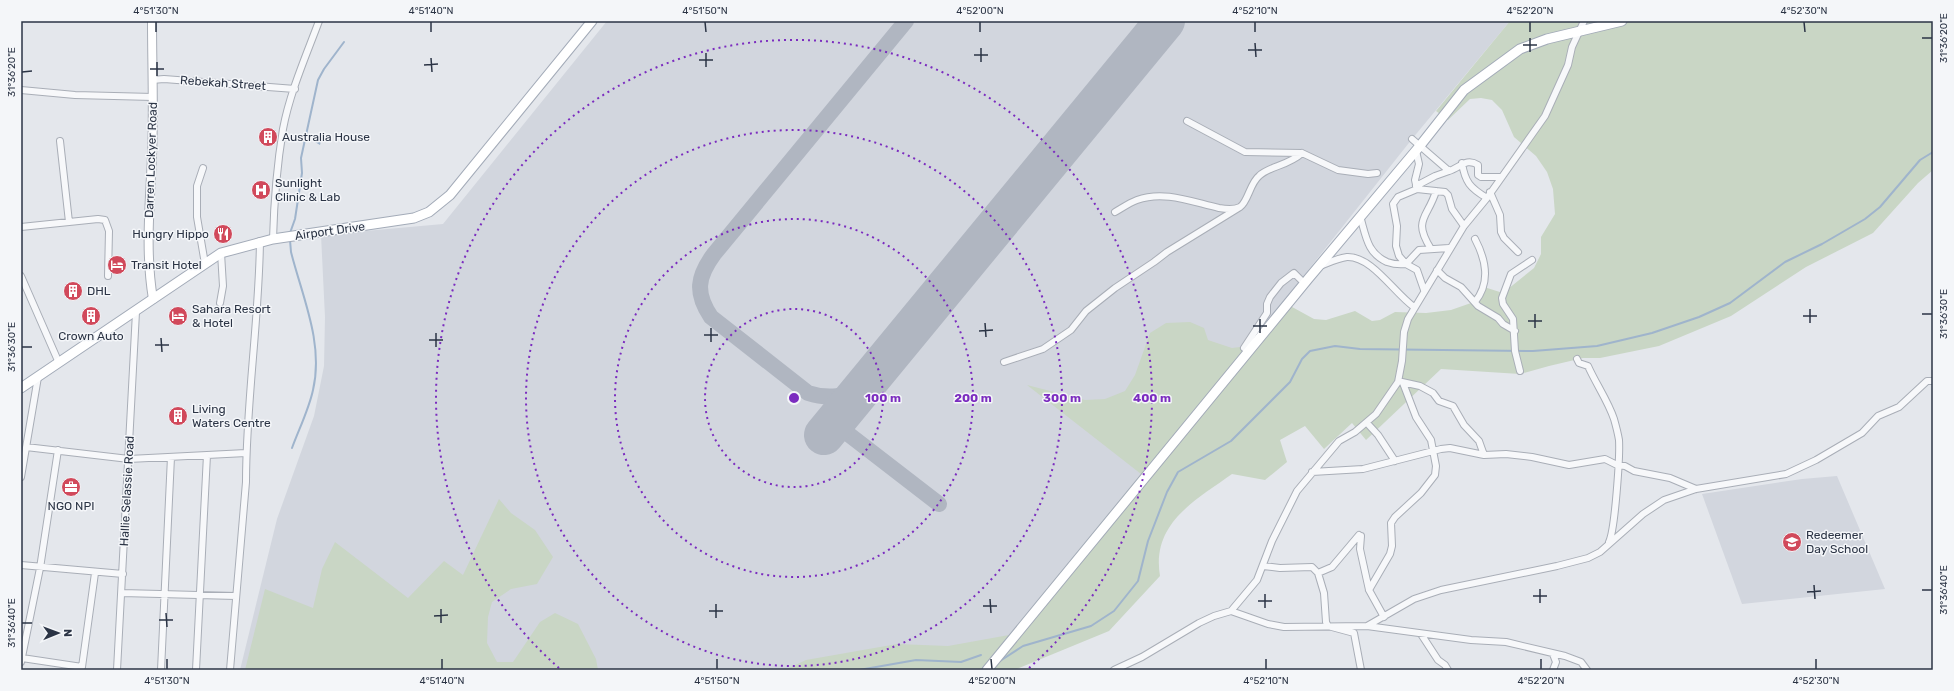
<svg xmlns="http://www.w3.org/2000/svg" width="1954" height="691" viewBox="0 0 1954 691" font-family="Rubik,sans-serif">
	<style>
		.built { fill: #d2d6de }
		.green { fill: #c9d6c5 }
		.water { fill: #9fb4cc }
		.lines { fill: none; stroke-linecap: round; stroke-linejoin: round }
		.stream { stroke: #9fb4cc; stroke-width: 2 }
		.taxiway { stroke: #b0b6c1; stroke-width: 16 }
		.runway { stroke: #b0b6c1; stroke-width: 40 }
		.street-casing { stroke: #a9aeb7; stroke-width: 8 }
		.secondary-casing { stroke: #a9aeb7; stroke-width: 10 }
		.primary-casing { stroke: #a3abb8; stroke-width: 11 }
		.street { stroke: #f7f8fa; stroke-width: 6 }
		.secondary { stroke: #fff; stroke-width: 8 }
		.primary { stroke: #fff; stroke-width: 9 }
		.ticks { fill: none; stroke: #2b3445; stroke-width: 1.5 }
		.ring { fill: none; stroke: #7b2cbf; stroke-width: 2; stroke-dasharray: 2 4 }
		.labels { text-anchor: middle; stroke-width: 3; stroke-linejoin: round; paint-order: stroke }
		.street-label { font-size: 12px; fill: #2b3445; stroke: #f4f6f9 }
		.poi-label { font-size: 12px; fill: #2b3445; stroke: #f4f6f9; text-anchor: start }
		.centre { fill: #7b2cbf; stroke: #f4f6f9; stroke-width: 2 }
		.ring-label { font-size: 12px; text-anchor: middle; font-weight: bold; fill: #7b2cbf; stroke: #f4f6f9; stroke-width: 3; stroke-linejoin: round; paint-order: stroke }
		.neatline { fill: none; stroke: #2b3445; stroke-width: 1.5 }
		.ticks-label { font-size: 10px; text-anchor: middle; fill: #2b3445 }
	</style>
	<rect width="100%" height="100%" fill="#e4e7ec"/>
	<!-- built -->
	<path class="built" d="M 607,21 L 1510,21 L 1412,139 L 1248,346 L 980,670 L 240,670 L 277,519 L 314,416 L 324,366 L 325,317 L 321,235 L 443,224 Z
		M 1837,476 L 1885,589 L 1742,604 L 1702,494 L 1802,479 Z"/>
	<!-- green -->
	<path class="green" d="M 1510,21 L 1933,21 L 1933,170 L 1918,183 L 1873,233 L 1806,267 L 1731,316 L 1659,346 L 1600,358 L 1583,358 L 1549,366 L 1520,374 L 1441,369 L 1366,440 L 1352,423 L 1324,449 L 1305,426 L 1280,440 L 1287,462 L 1265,480 L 1232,474 C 1196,500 1151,523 1160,576 L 1109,631 L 1014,670 L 785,670 L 806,660 L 897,644 L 948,646 L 1009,635 L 1141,474 L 1027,385 L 1085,400 L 1105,399 L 1125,391 L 1135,375 L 1150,333 L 1166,323 L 1190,322 L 1204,328 L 1208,340 L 1232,348 L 1248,346 L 1283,302 L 1314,319 L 1326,320 L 1355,311 L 1372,321 L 1380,320 L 1395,312 L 1426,313 L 1451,310 L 1471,303 L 1474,296 L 1484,287 L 1503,293 L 1534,268 L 1541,254 L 1541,237 L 1555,214 L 1553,189 L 1547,172 L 1536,156 L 1514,137 L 1502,110 L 1492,100 L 1481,98 L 1470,99 L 1448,120 L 1436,111 Z
		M 499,499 L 511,513 L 535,530 L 553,557 L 537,584 L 511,589 L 492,602 L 488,617 L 487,643 L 497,662 L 513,662 L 540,622 L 555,613 L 578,624 L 596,659 L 598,670 L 245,670 L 265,589 L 313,608 L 322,569 L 335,542 L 408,598 L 444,561 L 463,575 Z"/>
	<!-- water -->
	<path class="water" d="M 319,134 L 322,136 L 320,145 L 315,142 L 315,137 Z"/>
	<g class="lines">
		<!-- stream -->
		<path class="stream" d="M 290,233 L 295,219 L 302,173 L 301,158 L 318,80 L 324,69 L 344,42
			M 290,240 L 291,252 C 302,296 324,343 313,390 C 309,409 299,429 292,448
			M 1000,661 L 1023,646 L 1091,626 L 1114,611 L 1138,581 L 1148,541 L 1167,492 L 1178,472 L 1231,441 L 1290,382 L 1302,359 L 1310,351 L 1335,346 L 1360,349 L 1533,351 L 1597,346 L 1652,333 L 1699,317 L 1730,303 L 1785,262 L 1822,244 L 1865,219 L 1880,207 L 1920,160 L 1933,152
			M 859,670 L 916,660 L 961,662 L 981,655"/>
		<!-- taxiway -->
		<path class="taxiway" d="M 859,391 C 841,397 826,399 808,393 L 711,317 C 695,293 697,277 714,254 L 906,21
			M 834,423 L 939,504"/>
		<!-- runway -->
		<path class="runway" d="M 824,435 L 1165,21"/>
		<!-- street casing -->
		<g class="street-casing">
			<path id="street" d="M 152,80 L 164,79 L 295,89
				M 21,90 L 75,95 L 153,97
				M 1187,121 L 1245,152 L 1302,153 L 1338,170 L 1368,174 L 1377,173
				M 1412,139 L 1449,171 C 1460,168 1466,157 1478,165 L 1478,175 L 1481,177 L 1501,177
				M 60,141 L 69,222
				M 1416,151 L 1419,164 L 1415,180 L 1417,189 L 1445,192 L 1448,195 L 1452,209 L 1464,226
				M 1462,163 C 1465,182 1470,188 1487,198
				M 203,168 L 197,186 L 197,217 L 205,264
				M 1416,186 L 1435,176 L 1449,171
				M 1417,189 L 1398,197 L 1393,204 L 1397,226 L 1396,246 L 1399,256 L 1406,264 L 1417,270 L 1424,290
				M 1490,192 L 1500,215 L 1501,232 L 1504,238 L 1518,252
				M 1115,212 C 1122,208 1129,203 1137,200 C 1164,190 1192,202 1219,208 C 1225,209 1234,210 1240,207 C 1248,202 1250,183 1259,176 C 1269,166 1288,166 1302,153
				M 1360,216 C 1366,236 1367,253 1387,262 C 1393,264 1399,265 1406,264 L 1419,250 L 1449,248
				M 21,227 L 98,219 L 105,220 L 109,231 L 108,276
				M 273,239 C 274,202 277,165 283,129 C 290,92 306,56 319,21
				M 1475,239 C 1486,260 1491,282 1475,302
				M 1431,249 C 1412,219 1428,218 1436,191
				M 1320,266 C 1328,263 1338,258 1347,257 C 1372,256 1394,293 1414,307
				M 1437,270 L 1445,278 L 1461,287 L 1478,306 L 1498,318 L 1503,324 L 1515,331
				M 21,276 L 59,363
				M 220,303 L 223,286 L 221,253
				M 1244,348 L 1267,313 L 1267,304 L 1270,297 L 1281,283 L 1294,273 L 1301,280
				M 1577,359 L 1579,363 L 1588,366 C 1596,384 1608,401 1614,419 C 1616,426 1618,434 1619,440 C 1620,456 1615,530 1609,542
				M 1004,362 L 1043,349 L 1071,330 L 1086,311 L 1115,288 L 1154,262 L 1167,252 L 1240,207
				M 1520,371 L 1515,351 L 1513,319 L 1503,304 L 1502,298 L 1511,274 L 1532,260
				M 1402,382 L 1420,386 L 1433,393 L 1439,401 L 1453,406 L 1464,425 L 1479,441 L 1484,455
				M 1367,423 L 1378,435 L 1395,461
				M 26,447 L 129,459 L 246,453
				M 1312,472 L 1363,469 L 1441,449 L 1450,448 L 1484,455 L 1506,454 L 1532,457 L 1569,465 L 1605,459 L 1617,465 L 1625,466 L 1634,471 L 1670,478 L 1696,489
				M 21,477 L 38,377
				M 1359,535 L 1332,567 L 1318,573 L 1324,593 L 1326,622 L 1328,626 L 1354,633 L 1361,670
				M 1361,536 L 1360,549 L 1369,590 L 1384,617
				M 21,565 L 123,574
				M 1263,566 L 1280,568 L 1312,567 L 1318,573
				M 1369,590 L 1390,554 L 1392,546 L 1391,523 L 1395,517 L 1421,493 L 1435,475 L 1436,466 L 1431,440 L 1416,417 L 1403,383
				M 122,593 L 236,596
				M 1231,611 L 1257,580 L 1272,541 L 1297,491 L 1339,441 L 1355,432 L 1376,414 L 1398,382 L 1402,361 L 1404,332 L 1408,319 L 1464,226 L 1487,198 L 1545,116 L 1568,65 L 1572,47 L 1584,21
				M 1367,626 L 1471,640 L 1506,642 L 1565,656 L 1581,662 L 1587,670
				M 1421,634 L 1438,660 L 1445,665 L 1448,670
				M 1553,654 L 1556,662 L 1553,670
				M 22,658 L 82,667 L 95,573
				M 21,662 L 40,568 L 58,450
				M 117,670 L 136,312
				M 161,670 L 171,457
				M 196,670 L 207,455
				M 230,670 L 246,482 C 246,402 259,322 260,241
				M 1114,670 L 1142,657 L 1199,623 L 1214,616 L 1231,611 L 1268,624 L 1284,627 L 1367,626 L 1414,599 L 1441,590 L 1557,566 L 1588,558 L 1600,552 L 1643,514 L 1664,500 L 1696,489 L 1786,474 L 1816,460 L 1862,433 L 1878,416 L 1899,407 L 1927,381 L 1933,381"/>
		</g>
		<!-- secondary casing -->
		<g class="secondary-casing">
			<path id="secondary" d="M 152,21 C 152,66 154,111 152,156 C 150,203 145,252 153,299"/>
		</g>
		<!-- primary casing -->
		<g class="primary-casing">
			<path id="primary" d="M 21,388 L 221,253 L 273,239 L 414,218 L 429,212 L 450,195 L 592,21
				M 987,670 L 1308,279 L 1419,147 L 1464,90 L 1520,49 L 1547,39 L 1622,21"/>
		</g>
		<!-- street -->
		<use href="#street" class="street"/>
		<!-- secondary -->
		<use href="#secondary" class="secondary"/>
		<!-- primary -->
		<use href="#primary" class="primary"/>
	</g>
	<!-- ticks -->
	<path class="ticks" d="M 156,22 L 156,32M 431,22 L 431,32M 705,22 L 706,32M 980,22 L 980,32M 1255,22 L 1255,32M 1530,22 L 1530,32M 1804,22 L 1805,32M 1530,38 L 1530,52M 1922,38 L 1932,38M 1255,43 L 1256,57M 1523,45 L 1537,45M 981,48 L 981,62M 1248,50 L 1262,50M 706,53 L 706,67M 974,55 L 988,55M 431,58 L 432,72M 699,60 L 713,60M 157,62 L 157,76M 424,65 L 438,64M 150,69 L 164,69M 22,72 L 32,71M 1810,309 L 1810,323M 1535,314 L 1535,328M 1922,314 L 1932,314M 1803,316 L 1817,316M 1260,319 L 1260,333M 1528,321 L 1542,321M 985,323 L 986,337M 1253,326 L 1267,326M 711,328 L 711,342M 979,331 L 993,330M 436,333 L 436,347M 704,335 L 718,335M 161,338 L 162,352M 429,340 L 443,340M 155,345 L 169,345M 22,347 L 32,347M 1814,585 L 1815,599M 1540,589 L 1540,603M 1922,590 L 1932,590M 1807,592 L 1821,591M 1265,594 L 1265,608M 1533,596 L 1547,596M 990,599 L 991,613M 1258,601 L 1272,601M 716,604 L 716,618M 983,606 L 997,606M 441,609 L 441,623M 709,611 L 723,611M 166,613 L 167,627M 434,616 L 448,615M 159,620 L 173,620M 22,623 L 32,623M 167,659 L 167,669M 442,659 L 442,669M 717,659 L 717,669M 991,659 L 992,669M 1266,659 L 1266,669M 1541,659 L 1541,669M 1816,659 L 1816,669"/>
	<!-- distance rings -->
	<g class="ring">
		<circle cx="794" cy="398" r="89"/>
		<circle cx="794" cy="398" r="179"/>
		<circle cx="794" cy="398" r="268"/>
		<path d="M559 668A358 358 0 1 1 1029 668"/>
	</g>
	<!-- icons -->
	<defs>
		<g id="building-disc" transform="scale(1)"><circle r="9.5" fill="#d1495b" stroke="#f4f6f9"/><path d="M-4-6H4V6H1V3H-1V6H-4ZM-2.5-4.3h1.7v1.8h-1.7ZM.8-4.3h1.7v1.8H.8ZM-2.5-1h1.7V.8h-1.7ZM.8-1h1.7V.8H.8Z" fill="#fff"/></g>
		<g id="hospital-disc" transform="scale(1)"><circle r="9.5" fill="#d1495b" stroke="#f4f6f9"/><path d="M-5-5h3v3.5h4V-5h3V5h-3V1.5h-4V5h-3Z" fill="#fff"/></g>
		<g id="restaurant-disc" transform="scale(1)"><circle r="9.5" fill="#d1495b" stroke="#f4f6f9"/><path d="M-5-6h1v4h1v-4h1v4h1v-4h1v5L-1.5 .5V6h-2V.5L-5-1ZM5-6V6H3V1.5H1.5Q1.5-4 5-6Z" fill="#fff"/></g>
		<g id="hotel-disc" transform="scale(1)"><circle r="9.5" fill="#d1495b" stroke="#f4f6f9"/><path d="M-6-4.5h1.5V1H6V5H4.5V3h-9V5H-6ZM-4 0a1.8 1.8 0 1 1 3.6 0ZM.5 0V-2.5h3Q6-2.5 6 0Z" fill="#fff"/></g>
		<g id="office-disc" transform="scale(1)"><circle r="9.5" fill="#d1495b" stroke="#f4f6f9"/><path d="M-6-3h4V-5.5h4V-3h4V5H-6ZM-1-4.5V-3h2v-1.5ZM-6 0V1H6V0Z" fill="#fff"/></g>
		<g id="school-disc" transform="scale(1)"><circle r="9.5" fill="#d1495b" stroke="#f4f6f9"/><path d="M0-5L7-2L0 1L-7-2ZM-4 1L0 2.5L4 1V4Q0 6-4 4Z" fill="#fff"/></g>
	</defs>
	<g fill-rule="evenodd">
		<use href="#building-disc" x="268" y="137"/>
		<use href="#hospital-disc" x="261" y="190"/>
		<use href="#restaurant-disc" x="223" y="234"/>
		<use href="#hotel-disc" x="117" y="265"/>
		<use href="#building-disc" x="73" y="291"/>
		<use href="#building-disc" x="91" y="316"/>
		<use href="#hotel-disc" x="178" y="316"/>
		<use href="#building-disc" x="178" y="416"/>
		<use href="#office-disc" x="71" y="487"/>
		<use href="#school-disc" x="1792" y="542"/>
	</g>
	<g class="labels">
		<!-- street labels -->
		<g class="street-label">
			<text transform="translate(223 83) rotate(4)" y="4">Rebekah Street</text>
			<text transform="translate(151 160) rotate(-88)" y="4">Darren Lockyer Road</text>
			<text transform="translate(330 231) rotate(-8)" y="4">Airport Drive</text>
			<text transform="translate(127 491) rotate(-87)" y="4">Hallie Selassie Road</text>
		</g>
		<!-- poi labels -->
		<g class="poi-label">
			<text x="282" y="141">Australia House</text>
			<text x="275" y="187">Sunlight<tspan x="275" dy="14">Clinic &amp; Lab</tspan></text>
			<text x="209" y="238" text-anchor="end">Hungry Hippo</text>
			<text x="131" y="269">Transit Hotel</text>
			<text x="87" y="295">DHL</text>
			<text x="192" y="313">Sahara Resort<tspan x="192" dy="14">&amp; Hotel</tspan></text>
			<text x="91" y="340" text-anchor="middle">Crown Auto</text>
			<text x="192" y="413">Living<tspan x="192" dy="14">Waters Centre</tspan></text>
			<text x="71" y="510" text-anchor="middle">NGO NPI</text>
			<text x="1806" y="539">Redeemer<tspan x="1806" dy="14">Day School</tspan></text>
		</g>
	</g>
	<circle cx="794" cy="398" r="6" class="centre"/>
	<g class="ring-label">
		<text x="883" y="402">100 m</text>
		<text x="973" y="402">200 m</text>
		<text x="1062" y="402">300 m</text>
		<text x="1152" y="402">400 m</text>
	</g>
	<!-- border -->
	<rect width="1954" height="691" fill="none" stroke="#f4f6f9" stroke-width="44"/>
	<!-- north arrow -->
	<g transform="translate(58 633) rotate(89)" stroke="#f4f6f9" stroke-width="3" paint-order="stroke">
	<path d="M0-3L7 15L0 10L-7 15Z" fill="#2b3445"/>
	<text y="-6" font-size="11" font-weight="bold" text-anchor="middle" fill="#2b3445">N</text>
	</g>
	<rect x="22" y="22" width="1910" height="647" class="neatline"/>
	<g class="ticks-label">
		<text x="156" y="14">4°51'30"N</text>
		<text x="431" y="14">4°51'40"N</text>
		<text x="705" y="14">4°51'50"N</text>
		<text x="980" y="14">4°52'00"N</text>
		<text x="1255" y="14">4°52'10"N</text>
		<text x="1530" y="14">4°52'20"N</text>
		<text x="1804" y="14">4°52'30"N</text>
		<text transform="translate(1943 38) rotate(-90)" y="4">31°36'20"E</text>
		<text transform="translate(11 72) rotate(-90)" y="4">31°36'20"E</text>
		<text transform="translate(1943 314) rotate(-90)" y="4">31°36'30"E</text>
		<text transform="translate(11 347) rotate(-90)" y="4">31°36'30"E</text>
		<text transform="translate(1943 590) rotate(-90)" y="4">31°36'40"E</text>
		<text transform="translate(11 623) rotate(-90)" y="4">31°36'40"E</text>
		<text x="167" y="684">4°51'30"N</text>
		<text x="442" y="684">4°51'40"N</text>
		<text x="717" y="684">4°51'50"N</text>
		<text x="992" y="684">4°52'00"N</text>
		<text x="1266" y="684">4°52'10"N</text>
		<text x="1541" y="684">4°52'20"N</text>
		<text x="1816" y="684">4°52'30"N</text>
	</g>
</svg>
